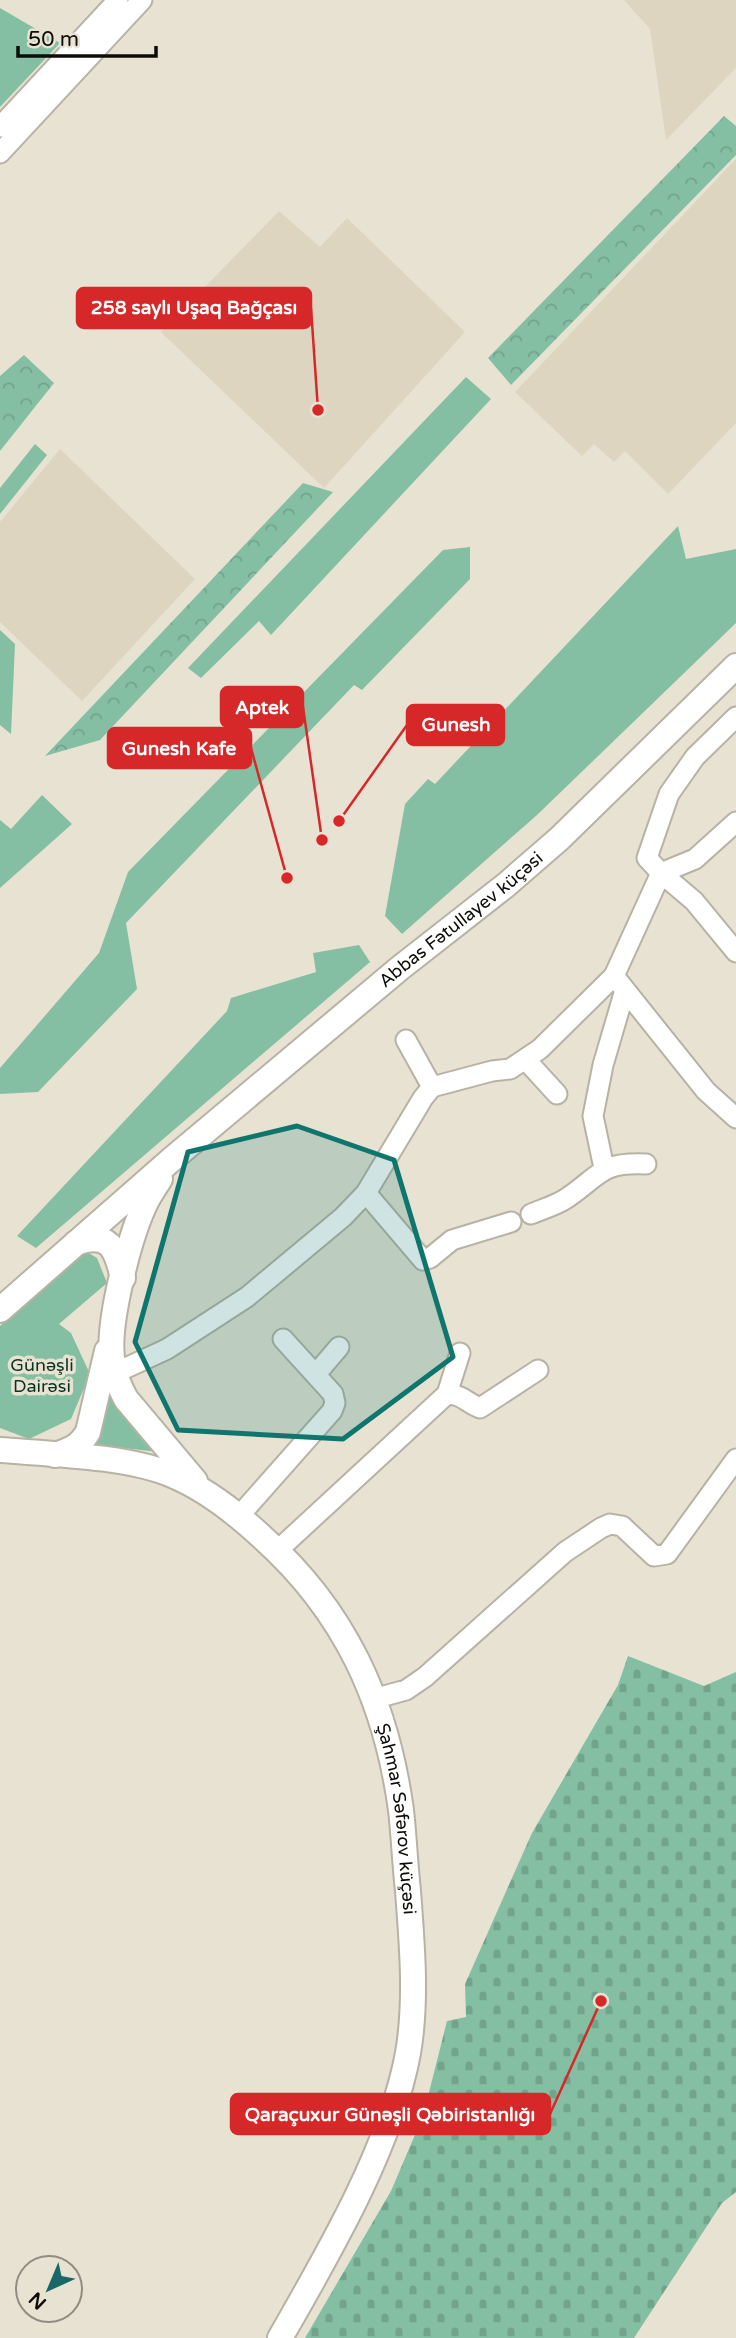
<svg xmlns="http://www.w3.org/2000/svg" width="736" height="2338" viewBox="0 0 736 2338" font-family="'Varela Round',sans-serif">
	<style>
		.built { fill: #ded5c0 }
		.green { fill: #85bfa3 }
		.forest { fill: url(#forest-crowns) }
		.cemetery { fill: url(#cemetery-stones) }
		.lines { fill: none; stroke-linecap: round; stroke-linejoin: round }
		.minor-casing { stroke: #b8b2a4; stroke-width: 23 }
		.major-casing { stroke: #b8b2a4; stroke-width: 28 }
		.minor { stroke: #fff; stroke-width: 19 }
		.major { stroke: #fff; stroke-width: 24 }
		.marked { fill: #0f766e; fill-opacity: 0.2; stroke: #0f766e; stroke-width: 5; stroke-linejoin: round }
		.labels { text-anchor: middle; stroke-width: 7; stroke-linejoin: round; paint-order: stroke }
		.street-label { font-size: 18px; fill: #0e0c08; stroke: #e8e2d3 }
		.park-label { font-size: 18px; fill: #083322; stroke: #e8e2d3 }
		.leader { fill: none; stroke: #d62828; stroke-width: 2.5 }
		.callout-dot { fill: #d62828; stroke: #e8e2d3; stroke-width: 2.5 }
		.callout { fill: #d62828; stroke: #d62828; stroke-width: 2.5 }
		.callout-label { font-size: 19px; text-anchor: middle; font-weight: bold; fill: #fff }
	</style>
	<defs>
		<pattern id="forest-crowns" width="20" height="18" patternUnits="userSpaceOnUse" patternTransform="scale(1.75)"><rect width="20" height="18" fill="#85bfa3"/><path d="M2 6a3 3 0 1 1 6 0M12 15a3 3 0 1 1 6 0" fill="none" stroke="#72a38b"/></pattern>
		<pattern id="cemetery-stones" width="16" height="16" patternUnits="userSpaceOnUse" patternTransform="scale(1.75)"><rect width="16" height="16" fill="#85bfa3"/><path d="M2 7V4a2 2 0 0 1 4 0v3zM10 15v-3a2 2 0 0 1 4 0v3z" fill="#72a38b"/></pattern>
	</defs>
	<rect width="100%" height="100%" fill="#e8e2d3"/>
	<!-- built -->
	<path class="built" d="M 624,0 L 736,0 L 736,68 L 666,140 L 650,29 Z
		M 736,159 L 736,423 L 668,494 L 625,451 L 614,462 L 594,444 L 582,456 L 515,392 Z
		M 279,211 L 320,247 L 347,218 L 465,332 L 324,488 L 161,332 Z
		M 60,449 L 195,579 L 82,701 L 0,622 L 0,522 Z"/>
	<!-- green -->
	<path class="green" d="M 0,8 L 60,43 L 0,107 Z
		M 466,377 L 491,399 L 271,635 L 259,621 L 201,678 L 188,668 Z
		M 35,444 L 47,455 L 0,514 L 0,488 Z
		M 678,526 L 686,559 L 736,549 L 736,623 L 537,815 L 402,934 L 385,916 L 405,804 L 428,779 L 435,784 Z
		M 470,547 L 470,579 L 362,690 L 354,685 L 126,923 L 137,989 L 38,1092 L 0,1094 L 0,1068 L 99,953 L 128,872 L 443,550 Z
		M 0,630 L 15,644 L 11,734 L 0,725 Z
		M 42,795 L 72,824 L 0,888 L 0,820 L 11,829 Z
		M 359,945 L 370,962 L 36,1248 L 17,1236 L 227,1011 L 231,998 L 316,972 L 313,953 Z
		M 85,1251 L 97,1258 L 107,1283 L 59,1324 L 71,1333 L 90,1374 L 71,1419 L 29,1439 L 0,1428 L 0,1326 Z
		M 107,1384 C 118,1412 137,1432 159,1452 L 96,1445 Z"/>
	<!-- forest -->
	<path class="forest" d="M 724,116 L 736,126 L 736,155 L 511,385 L 488,358 Z
		M 24,355 L 54,383 L 0,451 L 0,376 Z
		M 303,483 L 333,492 L 100,740 L 45,756 Z"/>
	<!-- cemetery -->
	<path class="cemetery" d="M 628,1656 L 704,1686 L 736,1672 L 736,2192 L 722,2203 L 634,2338 L 305,2338 L 391,2191 L 423,2116 L 447,2021 L 466,2017 L 465,1984 L 532,1833 L 618,1685 Z"/>
	<g class="lines">
		<!-- minor casing -->
		<g class="minor-casing">
			<path id="minor" d="M 0,127 L 118,0
				M 0,153 L 142,0
				M 736,822 L 695,859 L 661,873 L 694,901 L 736,952
				M 614,976 L 706,1091 L 736,1118
				M 406,1040 L 432,1087
				M 525,1059 L 557,1094
				M 604,1168 L 593,1116 L 603,1065 L 625,990
				M 366,1193 L 423,1260 L 430,1258 L 452,1240 L 511,1222
				M 531,1214 C 543,1209 557,1205 567,1198 C 601,1175 600,1162 646,1164
				M 115,1373 L 167,1349 L 247,1297 L 343,1217 L 366,1193 L 423,1098 L 432,1087 L 492,1071 L 510,1069 L 540,1049 L 614,976 L 661,873 L 647,858 L 669,794 L 695,757 L 736,717
				M 316,1374 L 339,1347
				M 447,1394 L 460,1353
				M 239,1516 L 332,1411 L 335,1403 L 333,1394 L 283,1339
				M 278,1550 L 447,1394 C 464,1395 465,1402 480,1408 L 538,1370
				M 373,1699 L 406,1690 L 425,1677 L 565,1552 L 601,1528 L 610,1524 L 622,1526 L 654,1556 L 667,1554 L 736,1459"/>
		</g>
		<!-- major casing -->
		<g class="major-casing">
			<g id="major">
				<path d="M 160,1179 C 155,1187 150,1194 146,1202 C 130,1235 105,1328 113,1364 C 115,1377 120,1388 126,1399 L 195,1481"/>
				<path d="M 76,1243 C 110,1231 116,1249 123,1278"/>
				<path id="s1" d="M 0,1310 L 171,1160 L 400,968 L 506,885 L 559,839 L 736,666"/>
				<path id="s2" d="M 0,1450 C 50,1454 127,1456 172,1475 C 206,1489 235,1512 262,1537 C 345,1611 386,1701 401,1810 C 404,1837 405,1864 408,1891 C 412,1944 417,2001 408,2053 C 391,2147 327,2256 280,2338"/>
				<path d="M 55,1455 C 71,1450 80,1446 88,1432 L 107,1351"/>
			</g>
		</g>
		<!-- minor -->
		<use href="#minor" class="minor"/>
		<!-- major -->
		<use href="#major" class="major"/>
	</g>
	<!-- marked area -->
	<path class="marked" d="M 297,1126 L 394,1160 L 453,1357 L 343,1439 L 178,1430 L 135,1342 L 188,1152 Z"/>
	<g class="labels">
		<!-- street labels -->
		<g class="street-label">
			<text dy="6" stroke="none"><textPath href="#s1" startOffset="604">Abbas Fətullayev küçəsi</textPath></text>
			<text dy="6" stroke="none"><textPath href="#s2" startOffset="606">Şahmar Səfərov küçəsi</textPath></text>
		</g>
		<!-- park labels -->
		<g class="park-label">
			<text x="42" y="1371">Günəşli<tspan x="42" dy="21">Dairəsi</tspan></text>
		</g>
	</g>
	<!-- callouts -->
	<path class="leader" d="M318 410L311 308M322 840L303 707M339 821L407 725M287 878L251 748M601 2001L550 2114"/>
	<g class="callout-dot">
		<circle cx="318" cy="410" r="7"/>
		<circle cx="322" cy="840" r="7"/>
		<circle cx="339" cy="821" r="7"/>
		<circle cx="287" cy="878" r="7"/>
		<circle cx="601" cy="2001" r="7"/>
	</g>
	<g class="callout">
		<rect x="77" y="288" width="234" height="40" rx="7"/>
		<rect x="221" y="687" width="82" height="40" rx="7"/>
		<rect x="407" y="705" width="97" height="40" rx="7"/>
		<rect x="108" y="728" width="143" height="40" rx="7"/>
		<rect x="231" y="2094" width="319" height="40" rx="7"/>
	</g>
	<g class="callout-label">
		<text x="194" y="314">258 saylı Uşaq Bağçası</text>
		<text x="262" y="714">Aptek</text>
		<text x="456" y="731">Gunesh</text>
		<text x="179" y="755">Gunesh Kafe</text>
		<text x="390" y="2121">Qaraçuxur Günəşli Qəbiristanlığı</text>
	</g>
	<!-- north arrow -->
	<g transform="translate(49 2289) rotate(224)"><circle r="33" fill="#e8e2d3" stroke="#918c82" stroke-width="2"/>
	<path d="M0-5L12 26L0 18L-12 26Z" fill="#1a6768"/>
	<text y="-10" font-size="19" font-weight="bold" text-anchor="middle" fill="#0e0c08">N</text>
	</g>
	<!-- scale -->
	<path d="M18 46v10h138v-10" fill="none" stroke="#0e0c08" stroke-width="3.5"/>
	<text x="28" y="46" font-size="21" fill="#0e0c08" stroke="#e8e2d3" stroke-width="5" paint-order="stroke">50 m</text>
</svg>
